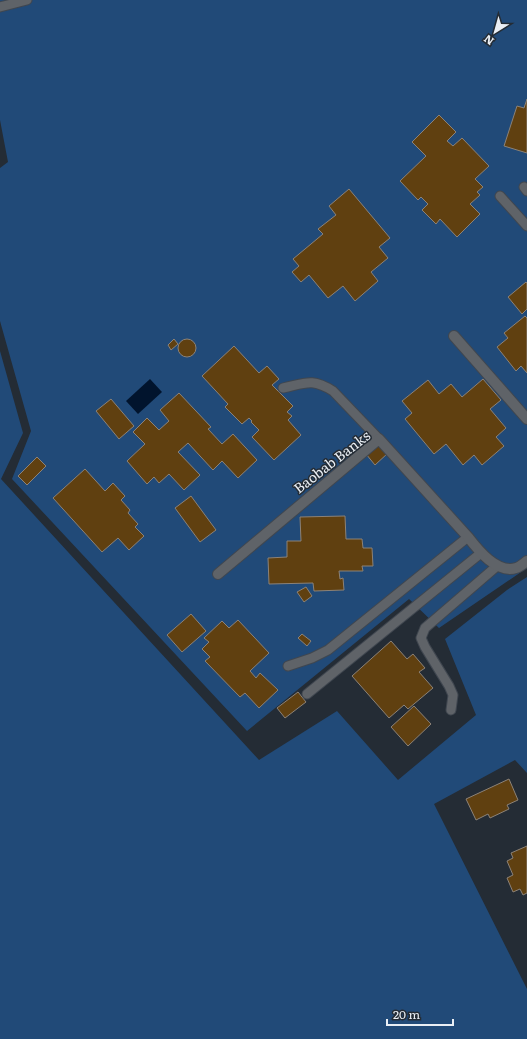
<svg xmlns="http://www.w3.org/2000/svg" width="527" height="1039" viewBox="0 0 527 1039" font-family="Literata,serif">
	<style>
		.green { fill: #214a78 }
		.water { fill: #01142d }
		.building { fill: #604010; stroke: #8c8277 }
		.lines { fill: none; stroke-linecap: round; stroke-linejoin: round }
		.service-casing { stroke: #404750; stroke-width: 11 }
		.minor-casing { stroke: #404750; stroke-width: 12 }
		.service { stroke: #5f6368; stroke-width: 9 }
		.minor { stroke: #5f6368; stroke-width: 10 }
		.labels { text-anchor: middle; stroke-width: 3; stroke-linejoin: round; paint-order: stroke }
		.street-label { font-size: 14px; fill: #eaeff5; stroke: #242c35 }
	</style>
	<rect width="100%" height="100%" fill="#242c35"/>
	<!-- green -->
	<path class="green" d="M 0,0 L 527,0 L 527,568 L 439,628 L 409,599 L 247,731 L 12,479 L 31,431 L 0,321 L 0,168 L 8,162 L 0,120 Z
		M 0,351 L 23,433 L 1,479 L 259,760 L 337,711 L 398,780 L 476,715 L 445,639 L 507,590 L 527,577 L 527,773 L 515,760 L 434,804 L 527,989 L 527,1039 L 0,1039 Z"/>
	<!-- water -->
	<path class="water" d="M 150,379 L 162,392 L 138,414 L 126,401 Z"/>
	<!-- building -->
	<path class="building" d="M 527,99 L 527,153 L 504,146 L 517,106 L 524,108 Z
		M 439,115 L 456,132 L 447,141 L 453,146 L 462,138 L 489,166 L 475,179 L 483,187 L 477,192 L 480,195 L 470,204 L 480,214 L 457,237 L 440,219 L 436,224 L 422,210 L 428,204 L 421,197 L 418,200 L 400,181 L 426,156 L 412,142 Z
		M 349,189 L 390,238 L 379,247 L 388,258 L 371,272 L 378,281 L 355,301 L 343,286 L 328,298 L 309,275 L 301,282 L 292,272 L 299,266 L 293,259 L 323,234 L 318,229 L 336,215 L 329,206 Z
		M 526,282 L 527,283 L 527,309 L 522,314 L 508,297 Z
		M 525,316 L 527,318 L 527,373 L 521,366 L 516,371 L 497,347 L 508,338 L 504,333 Z
		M 174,339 L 178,344 L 171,350 L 168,345 Z
		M178 348a9 9 0 1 1 18 0a9 9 0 1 1-18 0Z
		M 234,346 L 259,373 L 267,366 L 279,379 L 272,385 L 293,406 L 287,412 L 292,416 L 288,420 L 301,435 L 274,460 L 252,437 L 259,430 L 251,422 L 252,421 L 249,418 L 242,424 L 225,407 L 228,404 L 202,376 Z
		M 483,379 L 501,400 L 490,409 L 506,428 L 496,437 L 504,446 L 482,465 L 474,455 L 463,465 L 446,444 L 434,454 L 405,419 L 412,413 L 402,401 L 428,380 L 439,394 L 451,384 L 462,397 Z
		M 179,393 L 211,427 L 208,429 L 222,444 L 233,434 L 257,460 L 238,478 L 222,461 L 213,470 L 188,443 L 178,452 L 200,475 L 184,490 L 169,474 L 159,483 L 154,477 L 147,484 L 127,461 L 145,444 L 133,432 L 147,418 L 159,430 L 169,421 L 160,410 Z
		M 111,399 L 134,426 L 119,439 L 96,411 Z
		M 379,443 L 388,453 L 375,465 L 366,454 Z
		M 37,457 L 46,466 L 27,485 L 18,476 Z
		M 85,469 L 105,491 L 113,483 L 125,496 L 121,500 L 130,510 L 128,513 L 138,524 L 135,527 L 144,536 L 129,550 L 118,538 L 102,552 L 53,498 Z
		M 191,496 L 216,530 L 200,542 L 175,508 Z
		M 345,516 L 346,539 L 362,539 L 363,548 L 372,548 L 373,566 L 362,566 L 363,571 L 339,571 L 340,579 L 343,578 L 344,590 L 314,591 L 313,583 L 269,584 L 268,558 L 287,557 L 287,541 L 301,541 L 300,517 Z
		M 306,587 L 312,596 L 304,602 L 297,592 Z
		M 191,614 L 206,631 L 182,652 L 167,635 Z
		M 238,620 L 269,653 L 250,671 L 256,678 L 260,673 L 278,690 L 259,708 L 245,693 L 240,697 L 205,661 L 210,657 L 202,649 L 209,642 L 204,638 L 222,621 L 229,628 Z
		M 302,634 L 311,641 L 307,646 L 298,638 Z
		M 391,641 L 407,659 L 413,654 L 425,668 L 419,672 L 433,688 L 408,709 L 404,705 L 389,718 L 352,676 Z
		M 298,692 L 306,702 L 285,718 L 277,708 Z
		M 414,706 L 431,724 L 408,746 L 391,727 Z
		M 509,779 L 518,800 L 507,805 L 509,809 L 490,818 L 488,814 L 476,820 L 466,799 Z
		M 527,846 L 527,893 L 523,895 L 520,889 L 513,892 L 507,878 L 513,875 L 507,861 L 513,858 L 511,853 Z"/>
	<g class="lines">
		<!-- service casing -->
		<g class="service-casing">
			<path id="service" d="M 0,7 L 27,0
				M 524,187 L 527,191
				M 500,196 L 527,226
				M 283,388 C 306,383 312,378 333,391 L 379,439
				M 288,666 L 312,658 L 328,650 L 468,537
				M 307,694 L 481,553
				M 451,710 L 453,695 L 449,686 L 425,647 L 421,638 L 425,628 L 497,566"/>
		</g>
		<!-- minor casing -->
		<g class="minor-casing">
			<path id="minor" d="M 454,336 L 527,419
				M 218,574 L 379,439 L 468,537 C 478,550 497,574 516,568 C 520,567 524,563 527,561"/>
		</g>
		<!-- service -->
		<use href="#service" class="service"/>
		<!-- minor -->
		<use href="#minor" class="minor"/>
	</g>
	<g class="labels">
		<!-- street labels -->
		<g class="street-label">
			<text transform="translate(332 462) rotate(-38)" y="5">Baobab Banks</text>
		</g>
	</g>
	<!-- north arrow -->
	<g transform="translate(495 32) rotate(217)" stroke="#242c35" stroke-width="3" paint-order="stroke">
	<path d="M0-3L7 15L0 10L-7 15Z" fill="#eaeff5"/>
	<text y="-6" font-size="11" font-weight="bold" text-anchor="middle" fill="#eaeff5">N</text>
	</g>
	<!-- scale -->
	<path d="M387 1019v6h66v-6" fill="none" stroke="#eaeff5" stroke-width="2"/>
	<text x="393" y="1019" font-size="12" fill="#eaeff5" stroke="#242c35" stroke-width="3" paint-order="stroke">20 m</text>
</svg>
